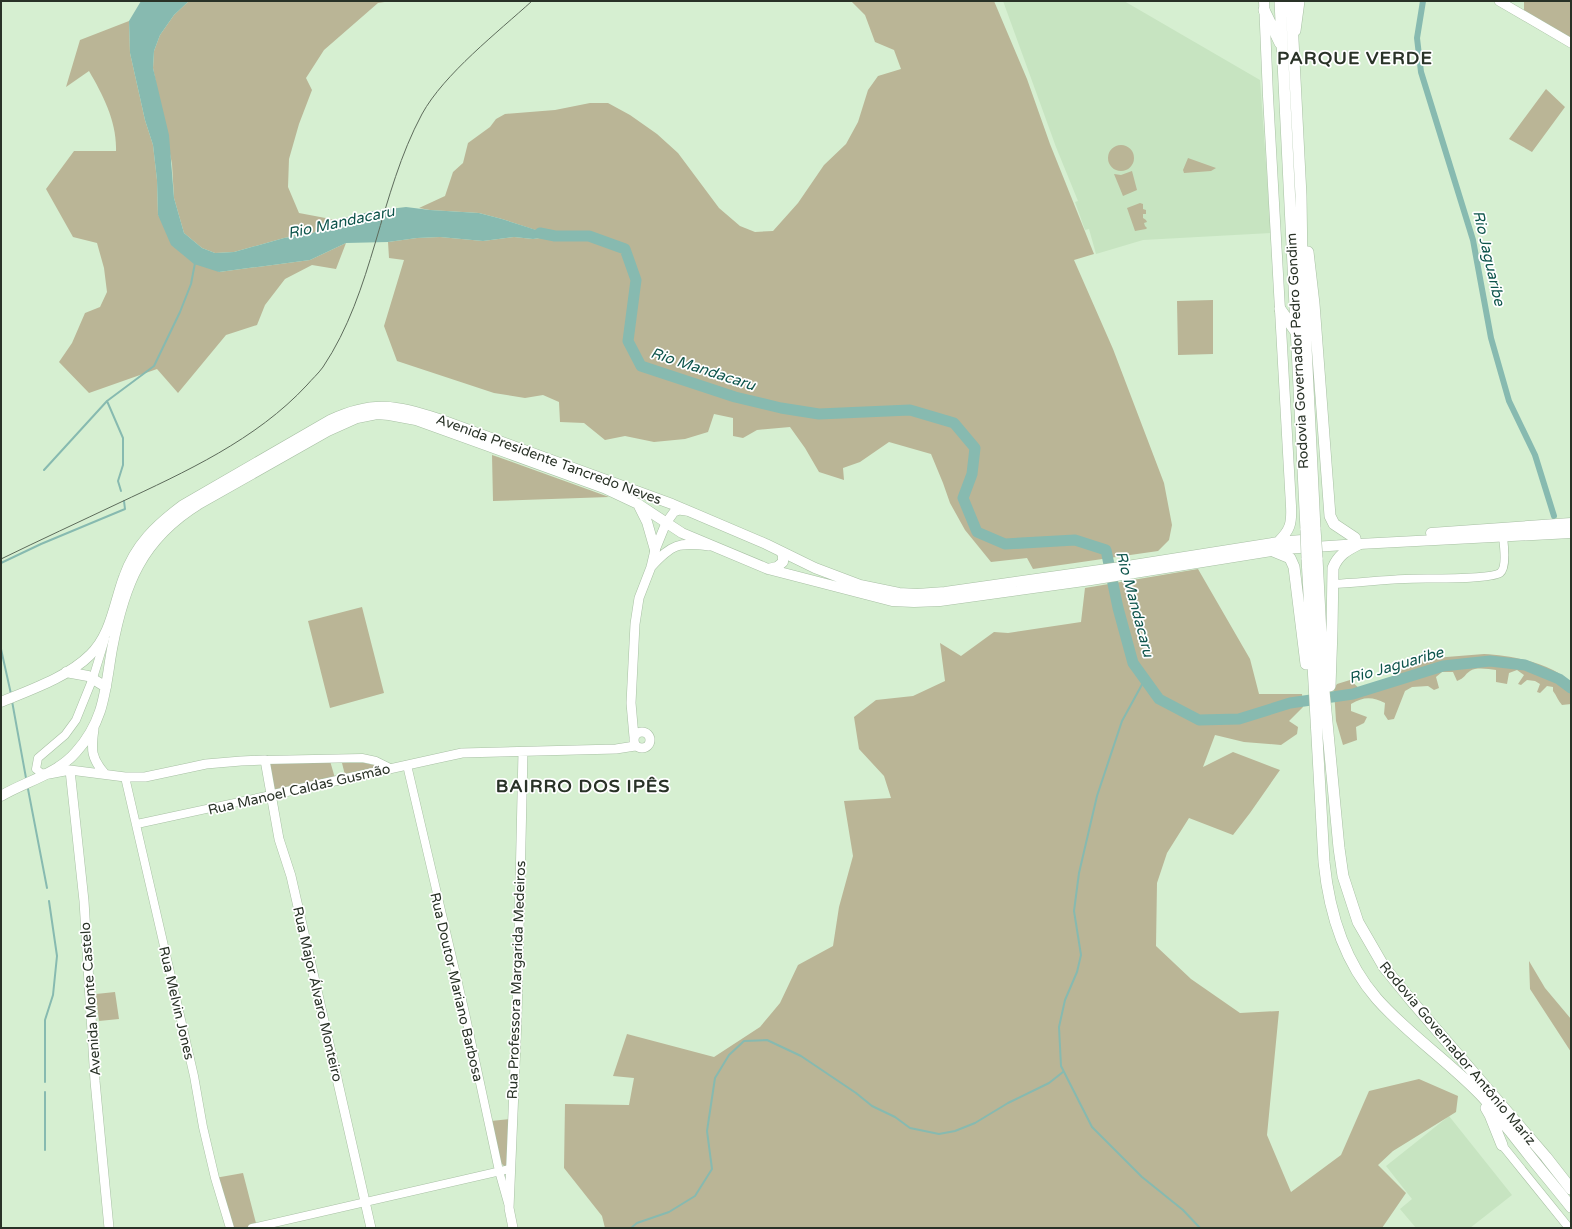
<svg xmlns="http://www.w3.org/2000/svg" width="1572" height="1229" viewBox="0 0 1572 1229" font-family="'Varela Round',sans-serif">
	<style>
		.built { fill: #c7e4c1 }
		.green { fill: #bab596 }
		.water { fill: #87bab0 }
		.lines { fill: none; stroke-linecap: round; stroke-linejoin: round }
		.stream { stroke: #87bab0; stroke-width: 2 }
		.canal { stroke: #87bab0; stroke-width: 6 }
		.river { stroke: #87bab0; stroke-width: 11 }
		.tertiary-casing { stroke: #a8c0a4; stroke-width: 9 }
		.secondary-casing { stroke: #a8c0a4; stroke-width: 10 }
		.primary-casing { stroke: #a8c0a4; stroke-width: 11 }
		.trunk-casing { stroke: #a8c0a4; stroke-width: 12 }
		.tertiary { stroke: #fff; stroke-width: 8 }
		.secondary { stroke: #fff; stroke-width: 9 }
		.primary { stroke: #fff; stroke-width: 10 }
		.trunk { stroke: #fff; stroke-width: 11 }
		.tram { stroke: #5d6b5b; stroke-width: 1 }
		.trunk-bridge-casing { stroke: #a8c0a4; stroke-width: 12; stroke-linecap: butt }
		.trunk-bridge { stroke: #fff; stroke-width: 11 }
		.labels { text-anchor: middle; stroke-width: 3.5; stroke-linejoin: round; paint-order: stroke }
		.street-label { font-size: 14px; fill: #293227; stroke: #fff }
		.water-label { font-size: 15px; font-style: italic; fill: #0d544b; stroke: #fff }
		.district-label { font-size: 18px; font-weight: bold; letter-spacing: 1px; fill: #293227; stroke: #fff }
	</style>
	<rect width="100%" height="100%" fill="#d6efd1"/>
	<!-- built -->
	<path class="built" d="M 1003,1 L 1124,1 L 1260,80 L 1271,233 L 1143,240 L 1096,254 L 1089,229 L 1085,230 L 1075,202 L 1078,201 L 1056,147 Z
		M 1449,1116 L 1512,1195 L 1470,1228 L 1416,1228 L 1400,1209 L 1412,1199 L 1386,1166 Z"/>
	<!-- green -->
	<path class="green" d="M 189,1 L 391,1 L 378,3 L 324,50 L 306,78 L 312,90 L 299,124 L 289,159 L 288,187 L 299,213 L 336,220 L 313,233 L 284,238 L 234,252 L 215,253 L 202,248 L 184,233 L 174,198 L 172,164 L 153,68 L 154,51 L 160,35 L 174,15 Z
		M 851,1 L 994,1 L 1027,79 L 1050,144 L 1094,254 L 1074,260 L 1113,349 L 1164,483 L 1172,525 L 1169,540 L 1158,551 L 1033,569 L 1027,558 L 991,562 L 965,530 L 950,503 L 943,483 L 931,454 L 889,442 L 860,462 L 843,468 L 844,480 L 819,472 L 805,448 L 790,427 L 757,430 L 743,438 L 733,436 L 733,418 L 714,414 L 708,432 L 685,439 L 654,442 L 625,436 L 605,440 L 584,423 L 560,422 L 559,402 L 543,395 L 525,398 L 494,393 L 397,361 L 384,326 L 404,260 L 389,258 L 388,242 L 417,238 L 440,237 L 483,241 L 514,237 L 533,239 L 554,236 L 502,219 L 479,213 L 430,210 L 419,208 L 445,196 L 453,172 L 463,163 L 468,143 L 490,127 L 496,119 L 505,114 L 555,110 L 590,103 L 608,103 L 630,115 L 657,134 L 678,153 L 719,208 L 740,226 L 755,232 L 773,231 L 798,203 L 824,165 L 846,144 L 858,122 L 868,90 L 878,76 L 901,69 L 894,50 L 875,42 L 865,15 Z
		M 1524,1 L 1571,1 L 1571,39 L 1524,11 Z
		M 129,21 L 130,53 L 145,120 L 153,145 L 157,180 L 158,215 L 219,272 L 310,260 L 346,243 L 336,269 L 312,265 L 285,279 L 265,305 L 257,325 L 226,335 L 178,393 L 157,369 L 89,393 L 59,362 L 72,343 L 85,313 L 100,307 L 107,292 L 104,268 L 97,243 L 73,237 L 46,189 L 74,151 L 116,151 C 117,122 103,95 89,71 L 66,87 L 80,40 Z
		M 1546,89 L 1565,107 L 1532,152 L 1509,139 Z
		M1108 158a13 13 0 1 1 26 0a13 13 0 1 1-26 0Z
		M 1188,158 L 1216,168 L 1211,171 L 1184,173 L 1183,170 Z
		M 1132,171 L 1137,190 L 1123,196 L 1114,174 L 1121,175 Z
		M 1140,203 L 1143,204 L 1143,209 L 1146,210 L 1146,214 L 1143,214 L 1143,218 L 1146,220 L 1147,222 L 1144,223 L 1145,226 L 1147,228 L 1146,229 L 1135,231 L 1127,208 Z
		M 1213,300 L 1213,354 L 1178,355 L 1177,301 Z
		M 492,455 L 498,457 L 609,497 L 493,501 Z
		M 1198,569 L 1250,659 L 1259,694 L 1302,694 L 1303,707 L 1289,721 L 1298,727 L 1297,734 L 1281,745 L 1244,742 L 1215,735 L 1203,767 L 1233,752 L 1280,770 L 1250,813 L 1233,835 L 1189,818 L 1167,853 L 1157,883 L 1156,946 L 1191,979 L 1240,1013 L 1279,1011 L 1267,1135 L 1291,1192 L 1341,1155 L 1369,1091 L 1419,1079 L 1458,1096 L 1456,1112 L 1393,1151 L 1378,1165 L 1406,1193 L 1382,1228 L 605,1228 L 602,1216 L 564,1168 L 565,1104 L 629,1105 L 634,1078 L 613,1076 L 627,1034 L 714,1057 L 760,1027 L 780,1003 L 798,965 L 833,946 L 839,907 L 853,856 L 844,801 L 891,798 L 884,776 L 859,749 L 854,717 L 876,700 L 913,696 L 945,681 L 940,643 L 961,656 L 994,632 L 1008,633 L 1081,622 L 1085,588 Z
		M 362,607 L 384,693 L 330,708 L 308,621 Z
		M 1484,654 C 1505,655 1534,660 1553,670 C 1559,673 1565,678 1571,682 L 1571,704 L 1562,705 C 1558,701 1557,696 1553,691 L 1553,687 L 1547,686 L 1540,693 L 1537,692 L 1540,684 L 1535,681 L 1527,680 L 1521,685 L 1518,684 L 1524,675 L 1517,670 L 1509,673 L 1507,684 L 1496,682 L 1496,670 C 1488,669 1476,667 1470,671 C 1464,675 1465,678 1457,681 L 1453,672 L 1442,672 L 1436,677 L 1439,688 L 1434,690 L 1428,686 L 1412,687 L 1405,691 L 1394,719 L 1388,720 L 1384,714 L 1385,703 C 1373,697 1364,696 1351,704 L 1351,711 L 1367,717 L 1364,723 L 1356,727 L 1357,740 L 1343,745 L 1336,721 L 1334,689 L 1337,684 L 1350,680 L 1361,690 L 1388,681 L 1404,666 L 1420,660 L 1428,661 L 1434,658 Z
		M 330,761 L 335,778 L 274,792 L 269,762 Z
		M 342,763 L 365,763 L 382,767 L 345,775 Z
		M 1529,961 L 1545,988 L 1571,1019 L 1571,1052 L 1530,989 Z
		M 115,992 L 119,1019 L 99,1021 L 96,994 Z
		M 510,1119 L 509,1166 L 505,1167 L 501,1163 L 491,1121 Z
		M 243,1173 L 257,1227 L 230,1228 L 215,1178 Z"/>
	<!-- water -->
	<path class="water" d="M 141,1 L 189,1 L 174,15 L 160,35 L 154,51 L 153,68 L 169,135 L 174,198 L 184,233 L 202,248 L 215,253 L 234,252 L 284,238 L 313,233 L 336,220 L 373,211 L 406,207 L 430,210 L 479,213 L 502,219 L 555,236 L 533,239 L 514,237 L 483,241 L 440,237 L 417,238 L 388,242 L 346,243 L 310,260 L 219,272 L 194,264 L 171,245 L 158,215 L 157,180 L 153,145 L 145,120 L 130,53 L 129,21 Z"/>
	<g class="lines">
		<!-- stream -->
		<path class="stream" d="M 107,401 L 123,438 L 123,465 L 118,481 L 121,491
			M 44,470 L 107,401 L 154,366 L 180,312 L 191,284 L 195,263
			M 1,563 L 41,544 L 125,509 L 124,501
			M 1,649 L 11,694
			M 1145,679 L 1122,721 L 1097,796 L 1079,873 L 1074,911 L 1081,955 L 1077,972 L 1065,1000 L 1059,1027 L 1061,1066 L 1092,1127 L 1142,1177 L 1183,1210 L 1200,1228
			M 12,701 L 26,778
			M 28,789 L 47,888
			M 45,1082 L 45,1020 L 53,995 L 57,956 L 49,901
			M 45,1150 L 45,1092
			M 631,1228 L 637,1223 L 669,1212 L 695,1196 L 712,1169 L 707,1131 L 715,1078 L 729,1055 L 744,1041 L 767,1040 L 801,1056 L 856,1093 L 872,1106 L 895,1117 L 910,1128 L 939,1134 L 955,1131 L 975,1123 L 1008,1103 L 1049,1083 L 1063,1072"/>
		<!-- canal -->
		<path class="canal" d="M 1423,1 L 1417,38 L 1421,72 L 1473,240 L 1491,338 L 1509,401 L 1535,455 L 1554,516"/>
		<!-- river -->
		<path class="river" d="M 540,233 L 555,236 L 589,236 L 625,249 L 636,280 L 628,341 L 641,366 L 735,397 L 781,408 L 819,414 L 910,410 L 954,423 L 975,448 L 972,474 L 963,498 L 977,532 L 1005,544 L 1075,540 L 1106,550 L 1118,608 L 1133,663 L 1159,699 L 1199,720 L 1239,719 L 1290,703 L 1353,694 L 1443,666 L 1490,661 L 1525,665 L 1559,679 L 1571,688"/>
		<!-- tertiary casing -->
		<g class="tertiary-casing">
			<path id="tertiary" d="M 1332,584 C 1356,583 1381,580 1405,579 C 1422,578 1489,580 1500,573 C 1507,568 1504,545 1503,537
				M 265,760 L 362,758 L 376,761 L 390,768
				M 407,765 L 465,1013 L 499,1171 L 508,1203
				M 48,774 L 41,773 L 36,769 L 38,758 L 65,735 L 76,720 L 93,678 L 105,639
				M 125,777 L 194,1076 L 203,1127 L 215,1178 L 230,1228
				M 137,824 L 271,795
				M 1502,1145 L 1569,1228
				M 252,1228 L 510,1169"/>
		</g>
		<!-- secondary casing -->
		<g class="secondary-casing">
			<path id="secondary" d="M 1499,1 L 1571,43
				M 1296,31 L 1300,1
				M 651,567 C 672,544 678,542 709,546
				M 94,729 C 91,750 91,758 105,774
				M634 740a8 8 0 1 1 16 0a8 8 0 1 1-16 0Z
				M 634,737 L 631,703 L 635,624 L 639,598 L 651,567 L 655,550 L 666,523 L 674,512 L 679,510 L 686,511
				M 70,770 L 84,901 L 95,1081 L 109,1228
				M 49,774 L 70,770 L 125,777 L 145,777 L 206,764 L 241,761 L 265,760 L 279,839 L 291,876 L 371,1228
				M 271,795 L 462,753 L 616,749 L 635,746
				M 513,1228 L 509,1208 L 517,1018 L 523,752"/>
		</g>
		<!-- primary casing -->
		<g class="primary-casing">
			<path id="primary" d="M 1264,1 L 1268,96 L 1291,506 C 1292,524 1290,530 1278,542
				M 639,506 L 647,522 L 655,550
				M 1431,533 L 1571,523
				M 768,569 L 777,567 L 783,562 L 783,554 L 780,551
				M 66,672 L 88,676 L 106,687
				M 1,702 C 30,690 68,677 90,655 C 111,635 114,604 124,577 C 135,545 156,525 183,505 L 330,420 C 373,400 395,405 439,419 L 672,504 L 766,544 L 815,568 L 860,585 L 899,593 L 917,594 L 945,592 L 1121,567 L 1278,542 L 1314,539
				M 1,796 C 26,781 56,775 76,752 C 105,720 105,689 112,649 C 124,584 142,539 199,504 L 328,431 L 357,418 L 377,414 L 389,415 L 416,420 L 604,488 L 638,504 L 682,533 L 768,569 L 892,601 L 914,602 L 940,601 L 1091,580 L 1284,549 L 1359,544 L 1571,533"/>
		</g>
		<!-- trunk casing -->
		<g class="trunk-casing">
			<path id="trunk" d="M 1280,1 L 1306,530
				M 1291,1 L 1301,196 L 1302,265 L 1315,529
				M 1264,10 L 1280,43
				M 1308,252 L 1314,304 L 1330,516 L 1334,524 L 1355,538
				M 1280,309 L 1296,332
				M 1273,551 L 1290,558 L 1294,567 L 1306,664
				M 1307,558 L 1324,862 C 1329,912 1343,960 1377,999 C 1408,1034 1447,1060 1480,1094 C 1491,1105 1500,1119 1510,1131 C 1530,1157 1551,1182 1571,1207
				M 1317,558 L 1324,691 L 1339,848 L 1343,876 L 1358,922 L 1384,967 L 1410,999 L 1546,1157 L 1571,1189
				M 1330,686 L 1332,630 L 1333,568 C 1338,555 1347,550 1359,544
				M 1486,1108 L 1490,1115 L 1502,1145"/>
		</g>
		<!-- tertiary -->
		<use href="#tertiary" class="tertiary"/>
		<!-- secondary -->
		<use href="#secondary" class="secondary"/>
		<!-- primary -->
		<use href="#primary" class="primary"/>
		<!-- trunk -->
		<use href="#trunk" class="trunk"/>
		<!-- tram -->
		<path class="tram" d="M 1,559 C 40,540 79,522 119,503 C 185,472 256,440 307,385 C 312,379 318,374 323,367 C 374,291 379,194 422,114 C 444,74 498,32 532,1"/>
		<!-- trunk-bridge casing -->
		<g class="trunk-bridge-casing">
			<path id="trunk-bridge" d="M 1315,529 L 1317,558
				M 1306,530 L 1307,558"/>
		</g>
		<!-- trunk-bridge -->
		<use href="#trunk-bridge" class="trunk-bridge"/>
	</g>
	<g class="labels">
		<!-- street labels -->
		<g class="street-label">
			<text transform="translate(1297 351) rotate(-93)" y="5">Rodovia Governador Pedro Gondim</text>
			<text transform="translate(549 459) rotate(20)" y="5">Avenida Presidente Tancredo Neves</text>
			<text transform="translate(299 789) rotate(-13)" y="5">Rua Manoel Caldas Gusmão</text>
			<text transform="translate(516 980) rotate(-88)" y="5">Rua Professora Margarida Medeiros</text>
			<text transform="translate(457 987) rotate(77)" y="5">Rua Doutor Mariano Barbosa</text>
			<text transform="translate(318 994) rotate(77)" y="5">Rua Major Álvaro Monteiro</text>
			<text transform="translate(90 999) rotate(-94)" y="5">Avenida Monte Castelo</text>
			<text transform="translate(177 1003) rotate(77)" y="5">Rua Melvin Jones</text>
			<text transform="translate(1458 1053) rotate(50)" y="5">Rodovia Governador Antônio Mariz</text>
		</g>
		<!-- water labels -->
		<g class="water-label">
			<text transform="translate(341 222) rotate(-12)" y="5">Rio Mandacaru</text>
			<text transform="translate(1489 258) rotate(77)" y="5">Rio Jaguaribe</text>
			<text transform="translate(703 369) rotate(18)" y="5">Rio Mandacaru</text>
			<text transform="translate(1135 604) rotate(75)" y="5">Rio Mandacaru</text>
			<text transform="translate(1396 665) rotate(-16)" y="5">Rio Jaguaribe</text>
		</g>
		<!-- district labels -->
		<g class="district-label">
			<text x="1355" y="64">PARQUE VERDE</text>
			<text x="583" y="792">BAIRRO DOS IPÊS</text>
		</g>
	</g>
	<!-- border -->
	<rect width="1572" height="1229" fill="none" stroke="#293227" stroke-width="4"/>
</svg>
